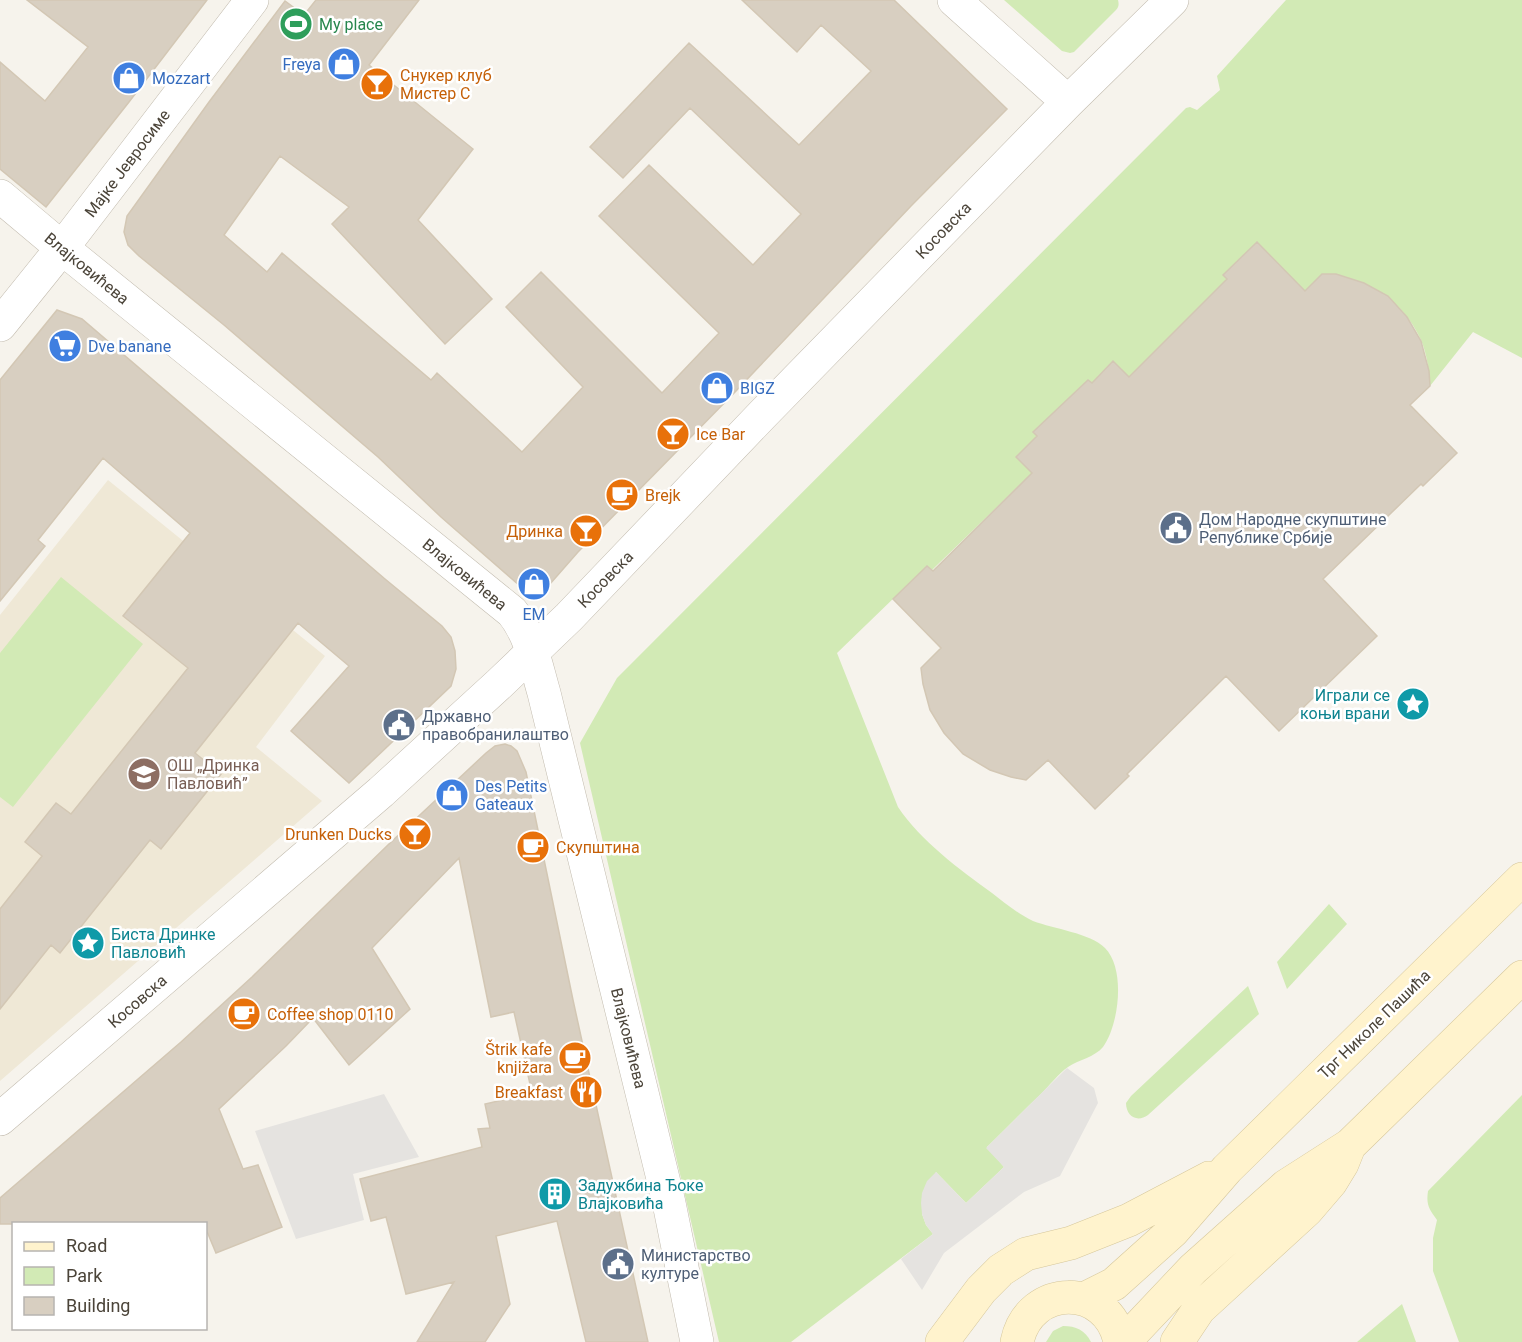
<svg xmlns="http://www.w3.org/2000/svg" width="1522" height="1342" viewBox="0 0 1522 1342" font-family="Roboto,sans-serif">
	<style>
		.education { fill: #efe8d6 }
		.green { fill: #d2eab5 }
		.parking { fill: #e5e3e0 }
		.building { fill: #d8cfc1; stroke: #d3c7b4; stroke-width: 1.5 }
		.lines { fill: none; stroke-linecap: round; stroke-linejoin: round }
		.minor-casing { stroke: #c2bbae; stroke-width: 34 }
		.secondary-casing { stroke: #d6c79b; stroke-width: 34 }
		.minor { stroke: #fff; stroke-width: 33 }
		.secondary { stroke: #fff3cd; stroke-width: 33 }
		.labels { text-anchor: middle; stroke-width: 5; stroke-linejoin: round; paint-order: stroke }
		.leisure-label { font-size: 16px; fill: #27864d; stroke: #fff; text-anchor: start }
		.shop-label { font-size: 16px; fill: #366cbe; stroke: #fff; text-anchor: start }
		.food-label { font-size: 16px; fill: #c56008; stroke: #fff; text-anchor: start }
		.street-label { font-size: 16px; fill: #4b4439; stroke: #fff }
		.service-label { font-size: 16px; fill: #4e5e75; stroke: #fff; text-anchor: start }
		.culture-label { font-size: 16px; fill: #0d838f; stroke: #fff; text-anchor: start }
		.education-label { font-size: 16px; fill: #785e54; stroke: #fff; text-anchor: start }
	</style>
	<rect width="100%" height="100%" fill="#f6f3ec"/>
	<!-- education -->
	<path class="education" d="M 108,480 L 325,656 L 256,747 L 322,801 L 0,1081 L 0,615 Z"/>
	<!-- green -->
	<path class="green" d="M 1004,0 L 1118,0 C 1119,4 1119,7 1116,10 L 1074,52 L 1070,53 L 1062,51 Z
		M 1286,0 L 1522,0 L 1522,358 L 1473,332 L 1430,386 C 1429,371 1427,354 1421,340 C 1403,300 1365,276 1322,274 L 1302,295 L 1290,276 L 1257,242 L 1223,275 L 1228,280 L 1129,377 L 1113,361 L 1092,383 L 1088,380 L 1034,432 L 1037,436 L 1016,457 L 1032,473 L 932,570 L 927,566 L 837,653 L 898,807 C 920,840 960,870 992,893 C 1005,903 1018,914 1033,921 C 1054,929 1090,933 1105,948 C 1126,969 1119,1025 1103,1047 C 1095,1057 1078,1060 1068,1067 C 1058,1074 1050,1085 1042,1093 C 1023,1111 1005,1129 987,1147 L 1004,1167 L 966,1203 L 936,1172 L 922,1214 L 926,1225 L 933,1234 L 791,1342 L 719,1342 L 580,743 L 617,678 L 1186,108 L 1190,107 L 1197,110 L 1220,90 L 1217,76 Z
		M 61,577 L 143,644 L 13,807 L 0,797 L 0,653 Z
		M 1329,904 L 1347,924 L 1287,989 L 1277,962 Z
		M 1248,986 L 1259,1014 L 1148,1115 C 1137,1123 1126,1116 1126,1103 L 1131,1096 Z
		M 1522,1095 L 1522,1342 L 1459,1342 L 1433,1271 L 1433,1238 L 1437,1220 C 1429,1209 1426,1205 1428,1191 Z
		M 1402,1304 L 1416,1342 L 1357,1342 Z
		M 1063,1326 C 1076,1326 1085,1330 1091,1342 L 1046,1342 L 1053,1331 Z"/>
	<!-- parking -->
	<path class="parking" d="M 1067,1068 L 1094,1088 L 1098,1103 L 1060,1176 L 1024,1192 L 944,1253 L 922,1290 L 901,1259 L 933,1234 L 926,1225 L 922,1214 L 921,1203 L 922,1193 L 927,1181 L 936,1172 L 966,1203 L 1004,1167 L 986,1148 Z
		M 384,1094 L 419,1157 L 353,1174 L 364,1220 L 296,1239 L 255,1131 Z"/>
	<!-- building -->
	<path class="building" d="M 27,0 L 207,0 L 129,102 L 46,207 L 0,169 L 0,62 L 45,101 L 88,47 Z
		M 316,0 L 419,0 L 369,65 L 473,149 L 418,220 L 492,299 L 445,344 L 332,224 L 349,207 L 280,156 L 224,235 L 267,272 L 282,253 L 431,380 L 437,373 L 522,452 L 583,387 L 506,307 L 541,272 L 662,393 L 719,333 L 599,216 L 649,165 L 753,265 L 801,214 L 690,108 L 623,178 L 590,147 L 689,43 L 799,145 L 871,71 L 821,25 L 797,52 L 742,0 L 894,0 L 1007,109 L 911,206 L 736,391 L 578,552 L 536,600 L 441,517 L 378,457 L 224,325 L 139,256 L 128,245 L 124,232 L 127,216 L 209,102 L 285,1 L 304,15 Z
		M 1257,242 L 1305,291 L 1322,274 L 1336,274 L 1364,283 L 1388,296 L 1407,317 L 1421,341 L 1429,371 L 1430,386 L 1410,405 L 1457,453 L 1423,486 L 1421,484 L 1323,579 L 1377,636 L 1279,731 L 1226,676 L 1127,774 L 1129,776 L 1095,809 L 1048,760 L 1026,780 L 1011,777 L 990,770 L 963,754 L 944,733 L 930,710 L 923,684 L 921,668 L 941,648 L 893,599 L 927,566 L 933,571 L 1032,473 L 1016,457 L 1037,436 L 1033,432 L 1088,380 L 1092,383 L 1113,361 L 1129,377 L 1227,279 L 1223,275 Z
		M 57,310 L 82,319 L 385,579 L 442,626 L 451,637 L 455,651 L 456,669 L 451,686 L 349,783 L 291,731 L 349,666 L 298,623 L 195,753 L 221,774 L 161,849 L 150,840 L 60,953 L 51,945 L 0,1009 L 0,909 L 42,856 L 25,842 L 56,803 L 71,814 L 188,668 L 123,616 L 190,533 L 103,458 L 38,540 L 45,546 L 0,601 L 0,380 Z
		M 505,744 L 511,746 L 517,751 L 526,772 L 573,1000 L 648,1342 L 586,1342 L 557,1221 L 496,1236 L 510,1304 L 485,1342 L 417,1342 L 454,1282 L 406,1294 L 386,1217 L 371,1221 L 360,1179 L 482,1147 L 478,1129 L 490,1128 L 485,1104 L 532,1093 L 514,1012 L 491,1017 L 459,858 L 372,948 L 410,1009 L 349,1065 L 313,1018 L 286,1046 L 219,1109 L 243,1169 L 258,1165 L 282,1227 L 216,1253 L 206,1229 L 206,1224 L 0,1224 L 0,1198 L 181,1042 L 252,977 L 390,843 L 486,753 L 495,746 Z"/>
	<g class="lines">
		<!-- minor casing -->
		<g class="minor-casing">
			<path id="minor" d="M 954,0 L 1068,102
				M 0,196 L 62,248 L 512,612 C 531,635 536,666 544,693 L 669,1203 L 697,1342
				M 0,325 L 62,248 L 252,0
				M 0,1119 L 381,792 L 499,684 L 569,617 L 762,415 L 1068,102 L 1172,0"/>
		</g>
		<!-- secondary casing -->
		<g class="secondary-casing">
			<path id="secondary" d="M 1084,1299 L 1114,1284 L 1173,1231 L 1227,1169 L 1522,879
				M 942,1342 L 981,1290 L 1001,1270 L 1026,1254 L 1071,1243 L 1129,1220 L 1209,1178
				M 1017,1342 C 1029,1283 1108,1282 1120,1342
				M 1124,1342 L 1193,1269 L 1286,1186 L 1350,1145 L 1522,977
				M 1177,1342 L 1199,1309 L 1307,1210 L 1331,1182 L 1342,1164 L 1348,1149"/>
		</g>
		<!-- minor -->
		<use href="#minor" class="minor"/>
		<!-- secondary -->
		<use href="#secondary" class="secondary"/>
	</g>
	<!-- icons -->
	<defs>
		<g id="stadium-disc" transform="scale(1.725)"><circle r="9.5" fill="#2e9e5b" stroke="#fff"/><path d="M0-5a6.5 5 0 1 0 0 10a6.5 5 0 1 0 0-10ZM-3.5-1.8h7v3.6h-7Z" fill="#fff"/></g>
		<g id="shop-disc" transform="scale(1.725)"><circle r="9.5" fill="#3f7fe0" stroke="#fff"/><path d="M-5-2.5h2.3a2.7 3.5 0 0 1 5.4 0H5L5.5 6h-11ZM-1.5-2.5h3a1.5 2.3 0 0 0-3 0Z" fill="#fff"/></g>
		<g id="bar-disc" transform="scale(1.725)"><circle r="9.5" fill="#e8710a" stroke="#fff"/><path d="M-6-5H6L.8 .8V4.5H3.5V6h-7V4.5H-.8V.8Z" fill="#fff"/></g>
		<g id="supermarket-disc" transform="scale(1.725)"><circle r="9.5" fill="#3f7fe0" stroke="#fff"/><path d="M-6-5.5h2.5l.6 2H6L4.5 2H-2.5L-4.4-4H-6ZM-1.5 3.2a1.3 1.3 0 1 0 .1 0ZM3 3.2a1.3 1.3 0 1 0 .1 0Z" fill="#fff"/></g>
		<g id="cafe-disc" transform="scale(1.725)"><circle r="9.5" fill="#e8710a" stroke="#fff"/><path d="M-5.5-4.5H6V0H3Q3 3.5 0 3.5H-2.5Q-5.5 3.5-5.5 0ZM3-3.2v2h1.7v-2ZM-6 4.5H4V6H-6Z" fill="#fff"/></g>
		<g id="civic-disc" transform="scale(1.725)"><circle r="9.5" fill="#5c6f8a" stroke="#fff"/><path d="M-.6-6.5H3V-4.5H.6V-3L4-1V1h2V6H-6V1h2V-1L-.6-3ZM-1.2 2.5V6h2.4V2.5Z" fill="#fff"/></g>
		<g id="sight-disc" transform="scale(1.725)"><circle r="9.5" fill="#0f9aa8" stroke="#fff"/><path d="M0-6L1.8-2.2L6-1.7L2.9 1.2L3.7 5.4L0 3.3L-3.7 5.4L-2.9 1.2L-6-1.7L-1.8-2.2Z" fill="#fff"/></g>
		<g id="school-disc" transform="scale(1.725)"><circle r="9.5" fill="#8d6e63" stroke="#fff"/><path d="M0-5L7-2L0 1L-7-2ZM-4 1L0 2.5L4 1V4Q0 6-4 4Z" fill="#fff"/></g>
		<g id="restaurant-disc" transform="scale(1.725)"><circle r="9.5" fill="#e8710a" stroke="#fff"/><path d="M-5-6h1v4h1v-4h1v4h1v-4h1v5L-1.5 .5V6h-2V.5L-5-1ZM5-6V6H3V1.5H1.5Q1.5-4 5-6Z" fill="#fff"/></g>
		<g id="building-disc" transform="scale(1.725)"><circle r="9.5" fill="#0f9aa8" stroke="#fff"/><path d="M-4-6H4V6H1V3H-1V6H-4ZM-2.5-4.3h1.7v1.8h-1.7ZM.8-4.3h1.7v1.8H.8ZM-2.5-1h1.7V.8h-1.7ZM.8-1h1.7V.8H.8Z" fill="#fff"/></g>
	</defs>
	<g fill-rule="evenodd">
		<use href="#stadium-disc" x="296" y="24"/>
		<use href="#shop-disc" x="344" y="64"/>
		<use href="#shop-disc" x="129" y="78"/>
		<use href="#bar-disc" x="377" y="84"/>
		<use href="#supermarket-disc" x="65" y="346"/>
		<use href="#shop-disc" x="717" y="388"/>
		<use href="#bar-disc" x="673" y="434"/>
		<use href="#cafe-disc" x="622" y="495"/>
		<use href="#civic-disc" x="1176" y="528"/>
		<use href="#bar-disc" x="586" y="531"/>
		<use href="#shop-disc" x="534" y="584"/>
		<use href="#sight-disc" x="1413" y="704"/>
		<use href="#civic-disc" x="399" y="725"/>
		<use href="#school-disc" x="144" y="774"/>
		<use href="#shop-disc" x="452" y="795"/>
		<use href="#bar-disc" x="415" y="834"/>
		<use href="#cafe-disc" x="533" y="847"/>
		<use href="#sight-disc" x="88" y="943"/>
		<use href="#cafe-disc" x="244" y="1014"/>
		<use href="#cafe-disc" x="575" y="1058"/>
		<use href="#restaurant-disc" x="586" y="1092"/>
		<use href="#building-disc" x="555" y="1194"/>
		<use href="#civic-disc" x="618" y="1264"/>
	</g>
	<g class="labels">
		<!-- leisure labels -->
		<g class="leisure-label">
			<text x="319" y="30">My place</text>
		</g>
		<!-- shop labels -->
		<g class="shop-label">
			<text x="321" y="70" text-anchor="end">Freya</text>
			<text x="152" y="84">Mozzart</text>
			<text x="88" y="352">Dve banane</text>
			<text x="740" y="394">BIGZ</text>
			<text x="534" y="620" text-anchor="middle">ЕМ</text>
			<text x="475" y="792">Des Petits<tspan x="475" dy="18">Gateaux</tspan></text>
		</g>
		<!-- food labels -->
		<g class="food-label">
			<text x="400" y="81">Снукер клуб<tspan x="400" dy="18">Мистер С</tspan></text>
			<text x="696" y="440">Ice Bar</text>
			<text x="645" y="501">Brejk</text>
			<text x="563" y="537" text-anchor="end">Дринка</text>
			<text x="392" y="840" text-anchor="end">Drunken Ducks</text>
			<text x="556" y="853">Скупштина</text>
			<text x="267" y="1020">Coffee shop 0110</text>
			<text x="552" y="1055" text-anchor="end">Štrik kafe<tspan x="552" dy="18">knjižara</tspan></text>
			<text x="563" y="1098" text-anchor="end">Breakfast</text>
		</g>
		<!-- street labels -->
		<g class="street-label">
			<text transform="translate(127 163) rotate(-53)" y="6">Мајке Јевросиме</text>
			<text transform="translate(943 230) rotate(-46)" y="6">Косовска</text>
			<text transform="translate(87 268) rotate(39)" y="6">Влајковићева</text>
			<text transform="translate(465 574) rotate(39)" y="6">Влајковићева</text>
			<text transform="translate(605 579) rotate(-46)" y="6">Косовска</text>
			<text transform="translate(137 1001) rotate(-41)" y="6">Косовска</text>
			<text transform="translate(1374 1024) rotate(-44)" y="6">Трг Николе Пашића</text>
			<text transform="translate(629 1038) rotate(76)" y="6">Влајковићева</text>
		</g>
		<!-- service labels -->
		<g class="service-label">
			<text x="1199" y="525">Дом Народне скупштине<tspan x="1199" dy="18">Републике Србије</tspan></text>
			<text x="422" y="722">Државно<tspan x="422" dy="18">правобранилаштво</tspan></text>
			<text x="641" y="1261">Министарство<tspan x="641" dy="18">културе</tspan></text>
		</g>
		<!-- culture labels -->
		<g class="culture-label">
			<text x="1390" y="701" text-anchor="end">Играли се<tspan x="1390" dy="18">коњи врани</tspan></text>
			<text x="111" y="940">Биста Дринке<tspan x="111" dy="18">Павловић</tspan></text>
			<text x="578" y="1191">Задужбина Ђоке<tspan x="578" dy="18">Влајковића</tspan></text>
		</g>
		<!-- education labels -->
		<g class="education-label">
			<text x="167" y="771">ОШ „Дринка<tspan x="167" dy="18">Павловић”</tspan></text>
		</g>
	</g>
	<!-- legend -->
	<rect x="12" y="1222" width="195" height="108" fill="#ffffff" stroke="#b7b4b0" stroke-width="1.5"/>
	<rect x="24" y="1242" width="30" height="9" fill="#fff3cd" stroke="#b7b4b0" stroke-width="1.5"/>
	<text x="66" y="1252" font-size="18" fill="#4b4439">Road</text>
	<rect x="24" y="1267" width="30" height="18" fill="#d2eab5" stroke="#b7b4b0" stroke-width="1.5"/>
	<text x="66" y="1282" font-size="18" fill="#4b4439">Park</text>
	<rect x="24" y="1297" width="30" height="18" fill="#d8cfc1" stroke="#b7b4b0" stroke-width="1.5"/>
	<text x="66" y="1312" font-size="18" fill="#4b4439">Building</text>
</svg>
